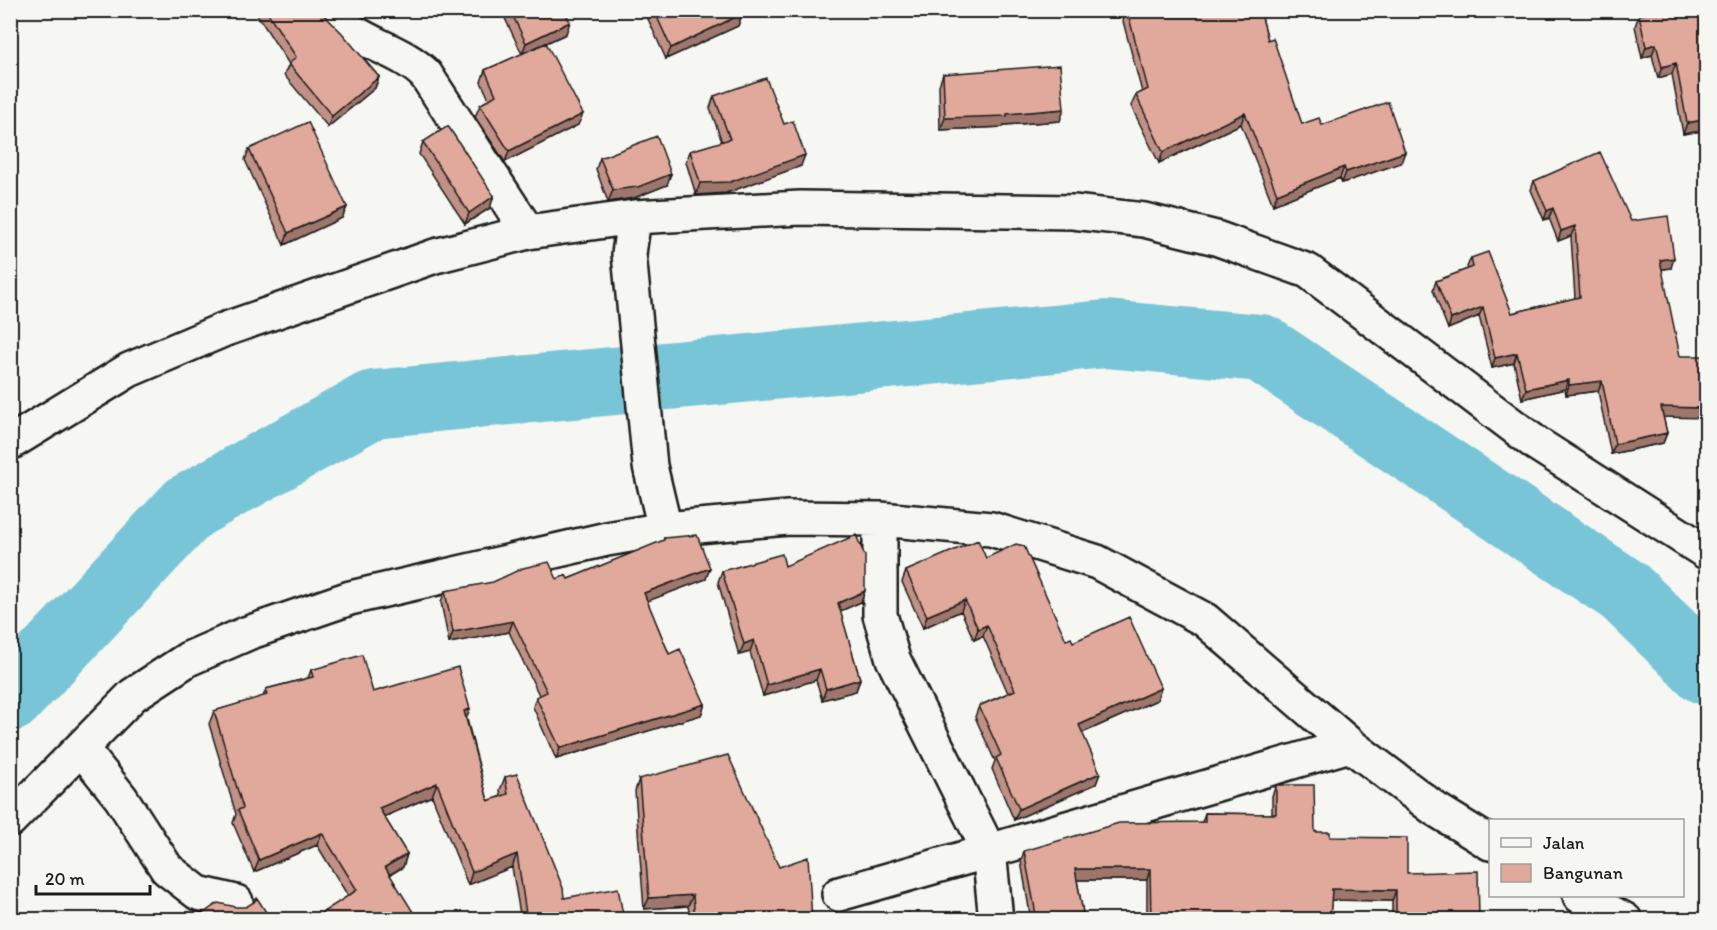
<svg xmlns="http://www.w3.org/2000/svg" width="1717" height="930" viewBox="0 0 1717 930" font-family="Itim,sans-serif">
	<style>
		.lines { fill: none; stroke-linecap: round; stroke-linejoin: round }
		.river { stroke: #79c5d8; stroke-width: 68 }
		.street-casing { stroke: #1c1c1c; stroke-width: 38 }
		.street { stroke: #f6f6f2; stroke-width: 33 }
		.wall { fill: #c29185; stroke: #1c1c1c; stroke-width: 1.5 }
		.shaded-wall { fill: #9e766c; stroke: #1c1c1c; stroke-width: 1.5 }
		.building { fill: #e1a99b; stroke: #1c1c1c; stroke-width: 1.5 }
	</style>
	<rect width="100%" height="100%" fill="#f6f6f2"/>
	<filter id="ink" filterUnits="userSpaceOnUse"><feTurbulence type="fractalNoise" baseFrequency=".0167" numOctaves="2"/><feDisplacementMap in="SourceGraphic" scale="12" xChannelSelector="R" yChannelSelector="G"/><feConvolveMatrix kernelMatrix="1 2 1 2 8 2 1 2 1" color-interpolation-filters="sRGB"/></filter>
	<g filter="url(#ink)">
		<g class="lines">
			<!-- river -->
			<path class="river" d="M 10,698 L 189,507 L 373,404 L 1106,334 L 1261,348 L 1624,591 L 1706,671"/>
			<!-- street casing -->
			<g class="street-casing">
				<path id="street" d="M 329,10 C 353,43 399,47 426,75 L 528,232
					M 634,217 L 629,254 L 650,466 L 665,529
					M 10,443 L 129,370 L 223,330 L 435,256 L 528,232 L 634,217 L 800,208 L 1073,212 L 1144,220 L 1216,238 L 1308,271 L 1537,444 L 1706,552
					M 880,519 L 880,615 L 893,659 L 989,851 L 996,920
					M 81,748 L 121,798 L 167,869 L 198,893 L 236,902
					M 10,820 L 133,695 L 188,659 L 248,633 L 350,598 L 607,539 L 665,529 L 788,518 L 880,519 L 991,529 L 1097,562 L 1205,620 L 1350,745 L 1435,809 L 1490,843
					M 839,894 L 989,851 L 1350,745
					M 1580,896 L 1625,920"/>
			</g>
			<!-- street -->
			<use href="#street" class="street"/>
		</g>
		<!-- wall -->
		<path class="wall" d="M 254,10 L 319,10 L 379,77 L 375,88 L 328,127 L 284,75 L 289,64 Z
			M 501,10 L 564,10 L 566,34 L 546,43 L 578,125 L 505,162 L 475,117 L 480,105 L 489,99 L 481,82 L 485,70 L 522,54 Z
			M 644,10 L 741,10 L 742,14 L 738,26 L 666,59 Z
			M 1120,10 L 1260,10 L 1268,40 L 1302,124 L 1322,125 L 1401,163 L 1342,183 L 1340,178 L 1273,205 L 1241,124 L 1159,163 L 1131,106 L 1136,95 L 1142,92 Z
			M 1707,10 L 1707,130 L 1683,134 L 1672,74 L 1658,78 L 1652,55 L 1642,58 L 1635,26 L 1639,15 Z
			M 943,74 L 1060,121 L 1004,125 L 1003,127 L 940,130 L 939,85 Z
			M 714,96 L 784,124 L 801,166 L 726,193 L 696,195 L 686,162 L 690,151 L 722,142 L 710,108 Z
			M 423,142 L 490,208 L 465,224 L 419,154 Z
			M 249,149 L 347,207 L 342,218 L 284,245 L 245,160 Z
			M 600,158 L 667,185 L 634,198 L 608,202 L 596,169 Z
			M 1534,181 L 1631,221 L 1671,268 L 1662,269 L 1663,417 L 1667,433 L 1663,443 L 1611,454 L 1598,391 L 1566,395 L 1565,389 L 1522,399 L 1514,363 L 1492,368 L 1479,316 L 1448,329 L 1433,290 L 1436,281 L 1468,269 L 1467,267 L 1471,258 L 1512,313 L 1575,298 L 1571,236 L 1558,241 L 1549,218 L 1544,220 L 1531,190 Z
			M 664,538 L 706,579 L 647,601 L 669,654 L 705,704 L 701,715 L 556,759 L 533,707 L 536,697 L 539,695 L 509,632 L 449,643 L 441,602 L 445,591 L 557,579 L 568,579 L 663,541 Z
			M 986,558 L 1066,640 L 1073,642 L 1161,688 L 1157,700 L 1082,733 L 1100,773 L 1096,784 L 1014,820 L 992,769 L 995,761 L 975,717 L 979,706 L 1008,693 L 983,636 L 974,640 L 961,611 L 923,628 L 902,582 L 906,571 Z
			M 785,566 L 861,602 L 840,611 L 860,679 L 856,691 L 822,700 L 816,680 L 763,696 L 750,652 L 739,655 L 718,582 L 722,571 Z
			M 311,670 L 373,692 L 467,719 L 488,801 L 501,796 L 500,790 L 505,777 L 564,898 L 624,920 L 521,920 L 512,867 L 468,885 L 432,796 L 384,817 L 407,854 L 403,867 L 390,875 L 348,896 L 317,845 L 254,872 L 233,823 L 236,814 L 209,724 L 214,711 L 263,697 L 266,689 L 308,678 Z
			M 639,779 L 779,867 L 812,920 L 690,920 L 688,906 L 644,909 L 635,791 Z
			M 1276,785 L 1315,832 L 1330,837 L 1407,873 L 1479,920 L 1392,920 L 1392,901 L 1331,900 L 1330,920 L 1147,920 L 1147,880 L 1077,880 L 1083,913 L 1080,920 L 1031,920 L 1021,861 L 1024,851 L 1202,822 L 1205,813 L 1272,814 L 1272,796 Z"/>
		<!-- shaded-wall -->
		<path class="shaded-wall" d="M 742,14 L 738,26 L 666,59 L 671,48 Z
			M 570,22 L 566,34 L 522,54 L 526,43 Z
			M 1656,44 L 1652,55 L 1642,58 L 1646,47 Z
			M 1676,63 L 1672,74 L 1658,78 L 1662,67 Z
			M 379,77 L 375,88 L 328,127 L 332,116 Z
			M 1064,109 L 1060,121 L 1004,125 L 1003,127 L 940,130 L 945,118 Z
			M 1245,113 L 1241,124 L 1159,163 L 1163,152 Z
			M 583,114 L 578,125 L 505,162 L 509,151 Z
			M 1707,119 L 1707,130 L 1683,134 L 1687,123 Z
			M 1405,152 L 1401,163 L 1342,183 L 1346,172 Z
			M 805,155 L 801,166 L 726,193 L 696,195 L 700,183 Z
			M 1344,167 L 1340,178 L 1273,205 L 1277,194 Z
			M 671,174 L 667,185 L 634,198 L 608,202 L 613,190 Z
			M 494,196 L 490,208 L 465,224 L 469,213 Z
			M 347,207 L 342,218 L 284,245 L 288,233 Z
			M 1553,208 L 1549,218 L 1544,220 L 1547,211 Z
			M 1575,226 L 1571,236 L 1558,241 L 1561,231 Z
			M 1674,258 L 1671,268 L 1657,270 L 1660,260 Z
			M 1483,307 L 1479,316 L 1448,329 L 1451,319 Z
			M 1517,353 L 1514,363 L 1492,368 L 1495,358 Z
			M 1569,380 L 1565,389 L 1522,399 L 1526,389 Z
			M 1602,381 L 1598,391 L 1566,395 L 1569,385 Z
			M 1661,407 L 1707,408 L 1707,418 L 1658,417 Z
			M 1667,433 L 1663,443 L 1611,454 L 1615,444 Z
			M 710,568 L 706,579 L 640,604 L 644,593 Z
			M 865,591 L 861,602 L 834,614 L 838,603 Z
			M 965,600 L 961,611 L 923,628 L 927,616 Z
			M 513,621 L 509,632 L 449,643 L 453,632 Z
			M 987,625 L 983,636 L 974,640 L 978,629 Z
			M 754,640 L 750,652 L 739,655 L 744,644 Z
			M 820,669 L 816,680 L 763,696 L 767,685 Z
			M 860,679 L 856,691 L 822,700 L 826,689 Z
			M 1161,688 L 1157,700 L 1075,736 L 1079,725 Z
			M 705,704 L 701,715 L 556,759 L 560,748 Z
			M 470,709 L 465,722 L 464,711 Z
			M 1100,773 L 1096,784 L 1014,820 L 1019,809 Z
			M 437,783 L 432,796 L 374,821 L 379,808 Z
			M 322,833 L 317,845 L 254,872 L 259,860 Z
			M 407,854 L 403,867 L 380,880 L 385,867 Z
			M 517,854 L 512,867 L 468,885 L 472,872 Z
			M 1075,869 L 1150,869 L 1147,880 L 1071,880 Z
			M 1332,889 L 1396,890 L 1392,901 L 1328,900 Z
			M 693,895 L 688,906 L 644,909 L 649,898 Z
			M 1083,913 L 1080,920 L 1044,920 Z"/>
		<!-- building -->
		<path class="building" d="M 266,10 L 319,10 L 342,33 L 379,77 L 332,116 L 289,64 L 296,57 Z
			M 510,10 L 564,10 L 570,22 L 526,43 Z
			M 654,10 L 741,10 L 742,14 L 671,48 Z
			M 1127,10 L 1260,10 L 1268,40 L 1273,38 L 1302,124 L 1319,118 L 1322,125 L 1388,102 L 1405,152 L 1346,172 L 1344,167 L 1277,194 L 1245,113 L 1163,152 L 1136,95 L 1148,89 Z
			M 1659,10 L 1707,10 L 1707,119 L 1687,123 L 1676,63 L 1662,67 L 1656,44 L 1646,47 L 1639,15 Z
			M 546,43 L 583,114 L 509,151 L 480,105 L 496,95 L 485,70 Z
			M 1060,65 L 1064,109 L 1007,114 L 1007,116 L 945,118 L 943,74 Z
			M 766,78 L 784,124 L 793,121 L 805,155 L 730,182 L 700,183 L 690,151 L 730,139 L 714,96 Z
			M 308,122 L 347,207 L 288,233 L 249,149 Z
			M 448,126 L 494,196 L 469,213 L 423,142 Z
			M 657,136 L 671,174 L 638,187 L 613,190 L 600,158 Z
			M 1600,152 L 1631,221 L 1668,216 L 1674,258 L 1660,260 L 1680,356 L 1707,356 L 1707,408 L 1661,407 L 1667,433 L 1615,444 L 1602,381 L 1569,385 L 1569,380 L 1526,389 L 1517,353 L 1495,358 L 1483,307 L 1451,319 L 1436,281 L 1473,267 L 1471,258 L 1488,252 L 1512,313 L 1580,297 L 1575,226 L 1561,231 L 1553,208 L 1547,211 L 1534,181 Z
			M 697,535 L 710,568 L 644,593 L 669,654 L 680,649 L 705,704 L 560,748 L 536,697 L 547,692 L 513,621 L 453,632 L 445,591 L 493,582 L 523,568 L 549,562 L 557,579 L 566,575 L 568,579 L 664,540 L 664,538 Z
			M 856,535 L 865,556 L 865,591 L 838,603 L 860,679 L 826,689 L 820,669 L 767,685 L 754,640 L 744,644 L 722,571 L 782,554 L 785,566 Z
			M 978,540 L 986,558 L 1016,544 L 1024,546 L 1066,640 L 1071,638 L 1073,642 L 1129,617 L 1161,688 L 1079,725 L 1100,773 L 1019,809 L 996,758 L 1001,755 L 979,706 L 1015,690 L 987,625 L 978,629 L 965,600 L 927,616 L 906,571 Z
			M 362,655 L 373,692 L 458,667 L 470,709 L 464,711 L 488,801 L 508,794 L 505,777 L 517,774 L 563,888 L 564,898 L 618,888 L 624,920 L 527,920 L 517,854 L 472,872 L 437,783 L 379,808 L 407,854 L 385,867 L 418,920 L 311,920 L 357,890 L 322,833 L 259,860 L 238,810 L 243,808 L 214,711 L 267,695 L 266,689 L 313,677 L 311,670 Z
			M 728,755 L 779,867 L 808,857 L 812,920 L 695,920 L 693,895 L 649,898 L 639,779 Z
			M 1276,785 L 1314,785 L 1315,832 L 1330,832 L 1330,837 L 1407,838 L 1407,873 L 1478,871 L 1479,920 L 1396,920 L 1396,890 L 1332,889 L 1330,920 L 1151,920 L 1150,869 L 1075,869 L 1083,913 L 1044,920 L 1037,920 L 1024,851 L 1119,823 L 1205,822 L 1205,813 L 1276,814 Z
			M 257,898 L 271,920 L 200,920 L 198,917 L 218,903 L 236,907 L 246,907 L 254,902 Z
			M 909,913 L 910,920 L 874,920 Z"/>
	</g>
	<!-- margin -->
	<rect width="1717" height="930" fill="none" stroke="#f6f6f2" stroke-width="36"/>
	<rect x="18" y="18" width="1681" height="894" fill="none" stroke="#1c1c1c" stroke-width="2" filter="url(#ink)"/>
	<!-- legend -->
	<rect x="1489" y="819" width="195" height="78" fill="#f6f6f2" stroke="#9f9f9c" stroke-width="1.5"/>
	<rect x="1501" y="838" width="30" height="9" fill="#f6f6f2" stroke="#9f9f9c" stroke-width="1.5"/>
	<text x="1543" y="849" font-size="18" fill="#1c1c1c">Jalan</text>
	<rect x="1501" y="864" width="30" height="18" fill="#e1a99b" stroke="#9f9f9c" stroke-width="1.5"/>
	<text x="1543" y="879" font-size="18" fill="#1c1c1c">Bangunan</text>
	<!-- scale -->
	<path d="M36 885v9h114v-9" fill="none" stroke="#1c1c1c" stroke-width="3"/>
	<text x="45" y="885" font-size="18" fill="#1c1c1c" stroke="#f6f6f2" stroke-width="4.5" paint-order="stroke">20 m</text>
</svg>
